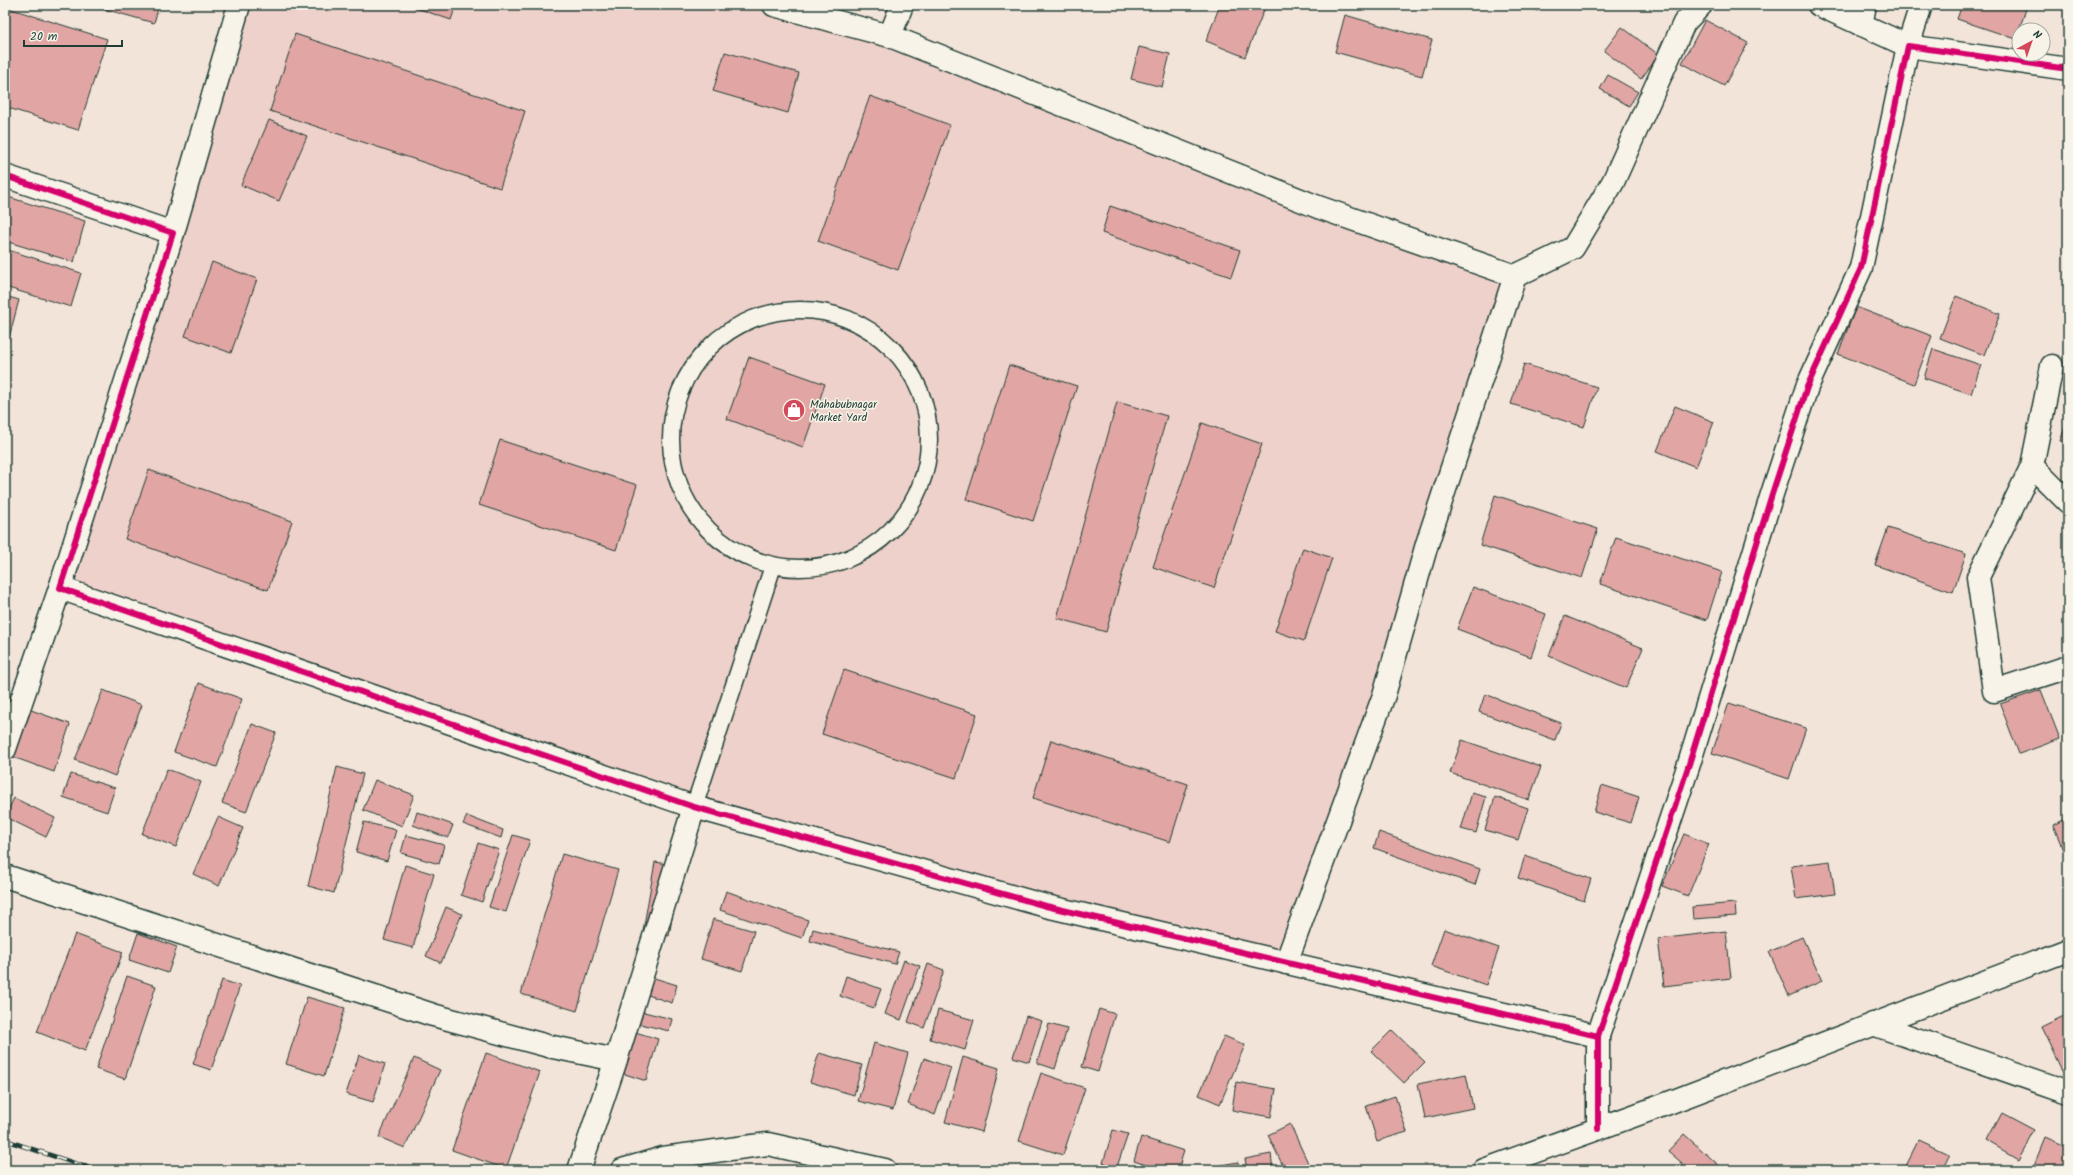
<svg xmlns="http://www.w3.org/2000/svg" width="2073" height="1175" viewBox="0 0 2073 1175" font-family="Kalam,sans-serif">
	<style>
		.built { fill: #eed1ca }
		.building { fill: #e1a6a4; stroke: #1f3d34 }
		.lines { fill: none; stroke-linecap: round; stroke-linejoin: round }
		.lane-casing { stroke: #1f3d34; stroke-width: 19 }
		.street-casing { stroke: #1f3d34; stroke-width: 25 }
		.secondary-casing { stroke: #1f3d34; stroke-width: 25 }
		.lane { stroke: #f7f3e8; stroke-width: 16 }
		.street { stroke: #f7f3e8; stroke-width: 22 }
		.secondary { stroke: #f7f3e8; stroke-width: 22 }
		.rail-casing { stroke: #1f3d34; stroke-width: 4.5 }
		.rail { stroke: #f7f3e8; stroke-width: 3; stroke-dasharray: 9; stroke-linecap: butt }
		.cycleway-casing { stroke: #f7f3e8; stroke-width: 8 }
		.cycleway { stroke: #d6006c; stroke-width: 6 }
		.labels { text-anchor: middle; stroke-width: 3; stroke-linejoin: round; paint-order: stroke }
		.poi-label { font-size: 11px; fill: #1f3d34; stroke: #f7f3e8; text-anchor: start }
	</style>
	<rect width="100%" height="100%" fill="#f3e4da"/>
	<filter id="ink" filterUnits="userSpaceOnUse"><feTurbulence type="fractalNoise" baseFrequency=".025" numOctaves="2"/><feDisplacementMap in="SourceGraphic" scale="8" xChannelSelector="R" yChannelSelector="G"/><feConvolveMatrix kernelMatrix="1 2 1 2 8 2 1 2 1" color-interpolation-filters="sRGB"/></filter>
	<g filter="url(#ink)">
		<!-- built -->
		<path class="built" d="M 239,5 L 774,5 L 1515,276 L 1286,963 L 694,807 L 60,588 Z"/>
		<!-- building -->
		<path class="building" d="M 90,5 L 159,5 L 154,23 Z
			M 408,5 L 456,5 L 451,20 Z
			M 1220,5 L 1266,5 L 1245,57 L 1206,41 Z
			M 1524,5 L 1541,5 L 1538,11 Z
			M 1962,5 L 2023,5 L 2027,6 L 2016,39 L 1957,19 Z
			M 5,7 L 107,39 L 78,130 L 5,107 Z
			M 1345,15 L 1432,40 L 1422,76 L 1335,52 Z
			M 1705,20 L 1748,43 L 1724,86 L 1682,63 Z
			M 1622,27 L 1659,55 L 1641,79 L 1604,51 Z
			M 295,34 L 525,111 L 500,188 L 270,111 Z
			M 1139,47 L 1170,54 L 1162,87 L 1131,79 Z
			M 725,52 L 799,73 L 788,113 L 713,91 Z
			M 1608,75 L 1638,92 L 1629,106 L 1600,89 Z
			M 870,96 L 950,125 L 898,270 L 818,241 Z
			M 269,120 L 307,136 L 279,201 L 241,185 Z
			M 5,196 L 85,221 L 74,262 L 5,241 Z
			M 1110,206 L 1240,250 L 1231,277 L 1102,233 Z
			M 5,249 L 81,273 L 71,307 L 5,287 Z
			M 212,262 L 257,279 L 231,353 L 185,336 Z
			M 5,296 L 19,300 L 6,349 L 5,349 Z
			M 1956,296 L 2000,314 L 1984,355 L 1940,338 Z
			M 1856,307 L 1932,336 L 1914,384 L 1838,354 Z
			M 1933,349 L 1981,365 L 1971,394 L 1924,378 Z
			M 749,357 L 825,384 L 803,447 L 727,419 Z
			M 1524,364 L 1597,387 L 1584,427 L 1511,404 Z
			M 1009,365 L 1077,386 L 1033,521 L 966,499 Z
			M 1117,402 L 1167,416 L 1106,632 L 1057,618 Z
			M 1675,406 L 1714,422 L 1696,467 L 1657,451 Z
			M 2068,420 L 2068,444 L 2060,441 Z
			M 1202,423 L 1262,444 L 1214,588 L 1153,567 Z
			M 500,440 L 637,485 L 616,550 L 479,505 Z
			M 149,470 L 292,521 L 268,590 L 125,539 Z
			M 1495,495 L 1598,529 L 1582,578 L 1480,545 Z
			M 1888,528 L 1966,554 L 1953,592 L 1875,565 Z
			M 1616,537 L 1722,572 L 1707,620 L 1600,584 Z
			M 1303,548 L 1332,558 L 1304,641 L 1275,631 Z
			M 1473,587 L 1546,614 L 1531,657 L 1457,629 Z
			M 1565,616 L 1643,648 L 1626,688 L 1549,656 Z
			M 844,670 L 977,714 L 956,778 L 822,734 Z
			M 199,683 L 242,699 L 217,767 L 174,752 Z
			M 103,690 L 142,705 L 115,776 L 75,760 Z
			M 2041,690 L 2060,739 L 2019,754 L 2000,704 Z
			M 1485,694 L 1561,723 L 1555,740 L 1479,712 Z
			M 1729,703 L 1806,728 L 1789,779 L 1712,753 Z
			M 31,710 L 70,724 L 54,772 L 13,757 Z
			M 252,724 L 276,733 L 246,812 L 222,803 Z
			M 1051,740 L 1188,784 L 1170,842 L 1033,798 Z
			M 1462,740 L 1541,767 L 1529,800 L 1450,773 Z
			M 337,767 L 363,774 L 334,893 L 308,886 Z
			M 167,769 L 201,782 L 176,847 L 142,834 Z
			M 71,774 L 115,788 L 107,812 L 63,797 Z
			M 375,780 L 414,795 L 402,826 L 363,810 Z
			M 1602,785 L 1639,797 L 1631,823 L 1594,812 Z
			M 1472,793 L 1486,797 L 1476,833 L 1461,829 Z
			M 1495,797 L 1528,808 L 1518,840 L 1485,830 Z
			M 14,798 L 55,818 L 46,837 L 5,817 Z
			M 417,812 L 453,825 L 448,838 L 413,825 Z
			M 467,816 L 503,830 L 501,838 L 463,824 Z
			M 218,817 L 243,828 L 219,886 L 193,874 Z
			M 2068,818 L 2068,861 L 2053,825 Z
			M 364,822 L 396,830 L 387,861 L 356,852 Z
			M 1379,832 L 1480,869 L 1475,885 L 1374,848 Z
			M 1684,834 L 1709,844 L 1688,896 L 1662,886 Z
			M 406,835 L 444,845 L 439,864 L 401,853 Z
			M 513,835 L 530,840 L 506,912 L 489,907 Z
			M 478,843 L 499,850 L 482,902 L 461,895 Z
			M 562,854 L 618,870 L 577,1011 L 521,994 Z
			M 1525,856 L 1591,879 L 1584,901 L 1518,878 Z
			M 1830,861 L 1835,894 L 1796,899 L 1791,866 Z
			M 655,862 L 681,866 L 669,936 L 643,931 Z
			M 405,865 L 434,874 L 413,948 L 384,940 Z
			M 726,891 L 808,920 L 802,938 L 720,910 Z
			M 1735,903 L 1736,916 L 1693,919 L 1692,907 Z
			M 446,907 L 462,914 L 441,963 L 426,956 Z
			M 713,919 L 754,931 L 742,971 L 701,959 Z
			M 813,929 L 899,952 L 895,964 L 810,941 Z
			M 1444,929 L 1499,948 L 1486,985 L 1431,966 Z
			M 1726,931 L 1731,978 L 1664,986 L 1658,939 Z
			M 138,933 L 177,947 L 168,973 L 129,960 Z
			M 75,934 L 123,952 L 85,1051 L 37,1032 Z
			M 1802,937 L 1822,981 L 1789,996 L 1769,952 Z
			M 904,960 L 920,966 L 901,1020 L 885,1014 Z
			M 928,964 L 944,970 L 924,1028 L 908,1022 Z
			M 635,972 L 677,985 L 672,1003 L 630,989 Z
			M 127,976 L 156,986 L 125,1079 L 96,1069 Z
			M 846,976 L 881,989 L 874,1008 L 840,996 Z
			M 222,980 L 240,986 L 211,1070 L 193,1064 Z
			M 307,997 L 345,1008 L 324,1076 L 286,1064 Z
			M 632,1009 L 672,1019 L 669,1031 L 629,1021 Z
			M 1099,1009 L 1115,1014 L 1098,1072 L 1082,1067 Z
			M 938,1010 L 974,1020 L 965,1050 L 930,1039 Z
			M 2068,1014 L 2068,1078 L 2066,1079 L 2041,1027 Z
			M 1026,1016 L 1042,1021 L 1029,1062 L 1013,1057 Z
			M 1049,1024 L 1067,1029 L 1055,1069 L 1037,1063 Z
			M 1392,1030 L 1425,1062 L 1404,1083 L 1371,1051 Z
			M 632,1031 L 658,1039 L 646,1081 L 619,1072 Z
			M 1224,1036 L 1245,1045 L 1220,1104 L 1199,1095 Z
			M 874,1043 L 908,1053 L 893,1110 L 858,1101 Z
			M 486,1053 L 540,1072 L 506,1169 L 452,1150 Z
			M 819,1053 L 862,1065 L 854,1095 L 810,1082 Z
			M 359,1055 L 385,1064 L 373,1102 L 346,1094 Z
			M 963,1057 L 999,1068 L 982,1132 L 945,1122 Z
			M 414,1058 L 440,1070 L 405,1148 L 379,1137 Z
			M 924,1058 L 951,1068 L 935,1115 L 908,1104 Z
			M 1041,1073 L 1085,1088 L 1063,1155 L 1019,1141 Z
			M 1466,1074 L 1473,1108 L 1425,1118 L 1418,1084 Z
			M 1236,1082 L 1276,1089 L 1271,1117 L 1232,1110 Z
			M 1395,1096 L 1407,1132 L 1377,1141 L 1366,1106 Z
			M 2002,1113 L 2034,1130 L 2018,1159 L 1987,1141 Z
			M 1290,1124 L 1309,1165 L 1299,1170 L 1285,1170 L 1268,1135 Z
			M 1113,1130 L 1128,1134 L 1117,1167 L 1103,1163 Z
			M 1684,1134 L 1724,1170 L 1690,1170 L 1668,1151 Z
			M 1141,1137 L 1184,1151 L 1178,1170 L 1161,1170 L 1134,1161 Z
			M 2045,1138 L 2068,1148 L 2068,1170 L 2032,1170 Z
			M 1919,1140 L 1949,1154 L 1941,1170 L 1904,1170 Z
			M 1271,1154 L 1273,1170 L 1247,1170 L 1245,1159 Z
			M 1238,1162 L 1239,1170 L 1215,1170 L 1215,1166 Z"/>
		<g class="lines">
			<!-- lane casing -->
			<g class="lane-casing">
				<path id="lane" d="M671 439a129 129 0 1 1 258 0a129 129 0 1 1-258 0Z
					M 694,807 L 773,566"/>
			</g>
			<!-- street casing -->
			<g class="street-casing">
				<path id="street" d="M 774,5 L 890,36 L 1318,207 L 1515,276 L 1573,248 L 1613,182 L 1684,23 L 1701,5
					M 1819,5 L 1908,46 L 1921,5
					M 1861,25 L 1865,5
					M 890,36 L 902,5
					M 173,233 L 239,5
					M 2052,366 L 2032,466 L 2068,502
					M 2032,466 L 1978,577 L 1994,691 L 2068,667
					M 5,749 L 60,588
					M 5,876 L 433,1015 L 548,1046 L 616,1060 L 579,1170
					M 1286,963 L 1384,695 L 1427,544 L 1515,276
					M 1873,1024 L 2068,1092
					M 1598,1036 L 1689,764 L 1772,494 L 1807,387 L 1861,268 L 1908,46 L 2068,69
					M 616,1060 L 694,807"/>
			</g>
			<!-- secondary casing -->
			<g class="secondary-casing">
				<path id="secondary" d="M 5,176 L 173,233 L 60,588 L 694,807 L 1046,906 L 1598,1036 L 1598,1129
					M 622,1170 L 663,1158 L 768,1144 L 885,1170
					M 1484,1170 L 1658,1107 L 2068,950"/>
			</g>
			<!-- lane -->
			<use href="#lane" class="lane"/>
			<!-- street -->
			<use href="#street" class="street"/>
			<!-- secondary -->
			<use href="#secondary" class="secondary"/>
			<!-- rail casing -->
			<g class="rail-casing">
				<path id="rail" d="M 5,1140 L 95,1170"/>
			</g>
			<!-- rail -->
			<use href="#rail" class="rail"/>
			<!-- cycleway casing -->
			<g class="cycleway-casing">
				<path id="cycleway" d="M 5,176 L 173,233 L 60,588 L 694,807 L 1046,906 L 1598,1036 L 1598,1129
					M 1598,1036 L 1689,764 L 1772,494 L 1807,387 L 1861,268 L 1908,46 L 2068,69"/>
			</g>
			<!-- cycleway -->
			<use href="#cycleway" class="cycleway"/>
		</g>
	</g>
	<!-- icons -->
	<defs>
		<g id="shop-disc" transform="scale(1.15)"><circle r="9.5" fill="#d1495b" stroke="#f7f3e8"/><path d="M-5-2.5h2.3a2.7 3.5 0 0 1 5.4 0H5L5.5 6h-11ZM-1.5-2.5h3a1.5 2.3 0 0 0-3 0Z" fill="#fff"/></g>
	</defs>
	<g fill-rule="evenodd">
		<use href="#shop-disc" x="794" y="410"/>
	</g>
	<g class="labels">
		<!-- poi labels -->
		<g class="poi-label">
			<text x="810" y="408">Mahabubnagar<tspan x="810" dy="13">Market Yard</tspan></text>
		</g>
	</g>
	<!-- margin -->
	<rect width="2073" height="1175" fill="none" stroke="#f7f3e8" stroke-width="20"/>
	<rect x="10" y="10" width="2053" height="1155" fill="none" stroke="#1f3d34" stroke-width="1.5" filter="url(#ink)"/>
	<!-- north arrow -->
	<g transform="translate(2031 42) rotate(40)"><circle r="19" fill="#f7f3e8" stroke="#a1aaa0"/>
	<path d="M0-3L7 15L0 10L-7 15Z" fill="#d1495b"/>
	<text y="-6" font-size="11" font-weight="bold" text-anchor="middle" fill="#1f3d34">N</text>
	</g>
	<!-- scale -->
	<path d="M24 40v6h98v-6" fill="none" stroke="#1f3d34" stroke-width="2"/>
	<text x="30" y="40" font-size="12" fill="#1f3d34" stroke="#f7f3e8" stroke-width="3" paint-order="stroke">20 m</text>
</svg>
